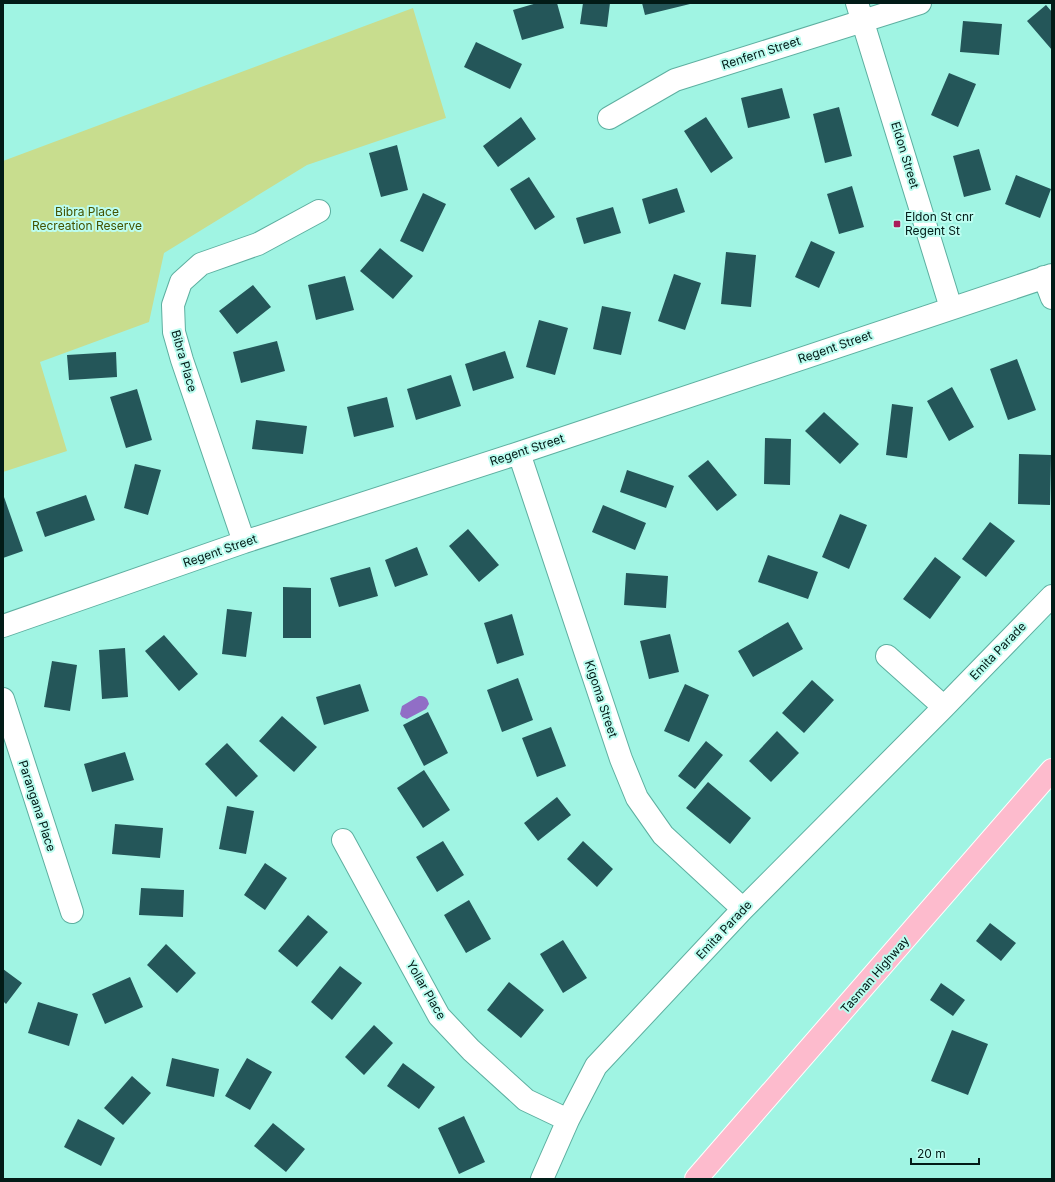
<svg xmlns="http://www.w3.org/2000/svg" width="1055" height="1182" viewBox="0 0 1055 1182" font-family="Inter,sans-serif">
	<style>
		.green { fill: #c8dd8e }
		.water { fill: #916ec6 }
		.building { fill: #245659 }
		.lines { fill: none; stroke-linecap: round; stroke-linejoin: round }
		.minor-casing { stroke: #5dafa0; stroke-width: 24 }
		.highway-casing { stroke: #fff; stroke-width: 24 }
		.minor { stroke: #fff; stroke-width: 22 }
		.highway { stroke: #fdbbcd; stroke-width: 22 }
		.poi-dot { fill: #a91c5b; stroke: #bcfdf0; stroke-width: 1.5 }
		.labels { text-anchor: middle; stroke-width: 4; stroke-linejoin: round; paint-order: stroke }
		.street-label { font-size: 12px; fill: #021b17; stroke: #bcfdf0 }
		.park-label { font-size: 12px; fill: #445201; stroke: #bcfdf0 }
		.poi-label { font-size: 12px; fill: #021b17; stroke: #bcfdf0; text-anchor: start }
	</style>
	<rect width="100%" height="100%" fill="#a0f4e3"/>
	<!-- green -->
	<path class="green" d="M 413,8 L 446,118 L 307,165 L 164,253 L 149,322 L 40,362 L 67,451 L 3,472 L 3,161 Z"/>
	<!-- water -->
	<path class="water" d="M 419,696 C 425,696 427,697 429,704 L 426,709 L 407,719 L 402,717 L 400,714 L 402,706 Z"/>
	<!-- building -->
	<path class="building" d="M 537,3 L 557,3 L 564,28 L 522,40 L 513,10 Z
		M 583,3 L 610,3 L 607,27 L 580,24 Z
		M 642,3 L 690,3 L 690,4 L 645,15 Z
		M 1046,5 L 1052,12 L 1052,50 L 1027,21 Z
		M 963,21 L 1002,24 L 999,55 L 960,52 Z
		M 476,42 L 522,64 L 510,89 L 464,67 Z
		M 949,73 L 976,84 L 958,127 L 931,115 Z
		M 782,88 L 790,118 L 748,128 L 741,98 Z
		M 839,107 L 852,156 L 825,163 L 813,114 Z
		M 521,117 L 536,139 L 498,167 L 483,146 Z
		M 706,117 L 733,158 L 711,173 L 684,131 Z
		M 397,145 L 408,190 L 381,197 L 369,153 Z
		M 979,149 L 991,190 L 964,197 L 953,156 Z
		M 1016,175 L 1051,189 L 1040,218 L 1005,204 Z
		M 529,177 L 555,217 L 535,230 L 510,189 Z
		M 852,186 L 864,227 L 839,234 L 827,194 Z
		M 677,188 L 685,212 L 649,224 L 642,199 Z
		M 423,193 L 446,204 L 423,252 L 400,241 Z
		M 613,207 L 621,233 L 584,244 L 576,218 Z
		M 811,241 L 835,252 L 819,288 L 795,277 Z
		M 380,248 L 413,276 L 393,299 L 360,271 Z
		M 726,252 L 756,255 L 751,307 L 721,304 Z
		M 674,274 L 701,283 L 685,330 L 658,321 Z
		M 345,276 L 354,310 L 316,320 L 308,285 Z
		M 253,285 L 271,307 L 237,334 L 219,311 Z
		M 602,306 L 631,312 L 621,355 L 593,349 Z
		M 539,320 L 568,328 L 555,375 L 526,367 Z
		M 277,341 L 285,371 L 241,383 L 233,352 Z
		M 505,351 L 514,378 L 473,391 L 465,364 Z
		M 116,352 L 117,377 L 69,380 L 67,355 Z
		M 1017,359 L 1036,410 L 1008,420 L 990,369 Z
		M 451,375 L 461,406 L 416,420 L 407,389 Z
		M 952,387 L 974,427 L 949,441 L 927,401 Z
		M 137,389 L 152,440 L 126,448 L 110,397 Z
		M 387,397 L 394,427 L 354,437 L 347,407 Z
		M 892,404 L 913,407 L 907,458 L 886,455 Z
		M 824,412 L 859,444 L 840,464 L 805,431 Z
		M 256,420 L 307,426 L 303,454 L 252,449 Z
		M 765,438 L 791,439 L 790,485 L 764,484 Z
		M 1019,454 L 1051,455 L 1050,505 L 1018,504 Z
		M 708,460 L 737,495 L 717,511 L 688,476 Z
		M 135,464 L 161,470 L 148,515 L 124,508 Z
		M 627,470 L 674,486 L 666,508 L 620,492 Z
		M 86,495 L 95,520 L 45,537 L 36,512 Z
		M 4,497 L 23,551 L 3,558 L 3,498 Z
		M 603,505 L 646,523 L 635,550 L 592,532 Z
		M 840,514 L 867,525 L 849,569 L 822,557 Z
		M 990,522 L 1015,541 L 986,577 L 962,559 Z
		M 468,529 L 499,565 L 479,582 L 449,546 Z
		M 417,547 L 428,575 L 395,587 L 385,560 Z
		M 768,555 L 818,572 L 808,599 L 758,582 Z
		M 935,557 L 961,577 L 930,619 L 903,599 Z
		M 370,567 L 378,596 L 339,607 L 330,578 Z
		M 626,573 L 668,576 L 666,608 L 624,605 Z
		M 283,587 L 311,588 L 311,638 L 283,638 Z
		M 227,609 L 252,612 L 246,657 L 222,654 Z
		M 512,614 L 524,655 L 497,664 L 484,623 Z
		M 788,622 L 803,649 L 753,677 L 738,651 Z
		M 670,634 L 679,672 L 649,679 L 640,641 Z
		M 164,635 L 198,674 L 179,691 L 145,651 Z
		M 125,648 L 128,697 L 102,699 L 99,650 Z
		M 52,661 L 77,665 L 70,711 L 44,707 Z
		M 518,678 L 533,720 L 502,732 L 487,690 Z
		M 812,680 L 834,700 L 804,733 L 782,713 Z
		M 360,684 L 369,711 L 324,725 L 316,697 Z
		M 685,684 L 709,695 L 689,742 L 664,731 Z
		M 428,712 L 448,753 L 424,766 L 403,725 Z
		M 282,716 L 317,747 L 294,772 L 259,741 Z
		M 551,727 L 566,766 L 537,777 L 522,738 Z
		M 777,731 L 799,753 L 771,782 L 749,761 Z
		M 706,741 L 723,755 L 695,789 L 678,776 Z
		M 227,743 L 258,776 L 236,797 L 205,764 Z
		M 125,752 L 134,780 L 92,792 L 84,764 Z
		M 424,770 L 450,810 L 423,828 L 397,788 Z
		M 708,782 L 751,818 L 730,844 L 686,808 Z
		M 557,797 L 571,815 L 538,841 L 524,823 Z
		M 227,806 L 254,811 L 246,854 L 219,849 Z
		M 115,824 L 163,828 L 160,858 L 112,854 Z
		M 443,841 L 464,875 L 437,892 L 416,857 Z
		M 583,841 L 613,869 L 597,887 L 567,859 Z
		M 265,863 L 287,878 L 265,910 L 244,895 Z
		M 141,888 L 184,890 L 183,917 L 139,915 Z
		M 469,900 L 491,939 L 466,953 L 444,915 Z
		M 308,915 L 328,932 L 297,967 L 278,951 Z
		M 990,923 L 1016,943 L 1001,961 L 976,941 Z
		M 563,940 L 587,978 L 563,993 L 540,954 Z
		M 166,944 L 196,973 L 177,993 L 147,965 Z
		M 340,966 L 362,983 L 332,1020 L 311,1002 Z
		M 3,969 L 22,983 L 6,1004 L 3,1001 Z
		M 130,977 L 143,1007 L 105,1024 L 92,994 Z
		M 509,982 L 544,1010 L 521,1038 L 487,1010 Z
		M 941,983 L 965,1000 L 953,1016 L 930,1000 Z
		M 38,1002 L 78,1014 L 69,1046 L 28,1033 Z
		M 374,1025 L 393,1043 L 364,1075 L 345,1057 Z
		M 952,1030 L 988,1044 L 968,1095 L 931,1081 Z
		M 172,1058 L 219,1069 L 214,1097 L 166,1086 Z
		M 247,1058 L 272,1072 L 250,1110 L 225,1096 Z
		M 403,1063 L 435,1087 L 419,1109 L 387,1086 Z
		M 132,1076 L 151,1093 L 123,1125 L 104,1108 Z
		M 464,1116 L 485,1162 L 459,1174 L 438,1128 Z
		M 78,1119 L 115,1138 L 101,1166 L 64,1147 Z
		M 273,1123 L 305,1149 L 286,1172 L 254,1146 Z"/>
	<g class="lines">
		<!-- minor casing -->
		<g class="minor-casing">
			<path id="minor" d="M 857,3 L 951,308
				M 609,118 L 675,80 L 920,3
				M 1044,277 L 1052,298
				M 519,453 L 621,759 L 637,798 L 663,835 L 743,909
				M 244,542 L 182,360 L 174,332 L 173,305 L 181,282 L 201,264 L 258,244 L 319,211
				M 3,626 L 244,542 L 519,453 L 1052,275
				M 887,656 L 944,707
				M 3,699 L 72,912
				M 343,840 L 439,1016 L 471,1050 L 526,1100 L 568,1120
				M 542,1179 L 568,1120 L 596,1066 L 743,909 L 944,707 L 1052,596"/>
		</g>
		<!-- highway casing -->
		<g class="highway-casing">
			<path id="highway" d="M 696,1179 L 1052,770"/>
		</g>
		<!-- minor -->
		<use href="#minor" class="minor"/>
		<!-- highway -->
		<use href="#highway" class="highway"/>
	</g>
	<!-- markers -->
	<rect class="poi-dot" x="893" y="220" width="8" height="8" rx="2"/>
	<g class="labels">
		<!-- street labels -->
		<g class="street-label">
			<text transform="translate(761 53) rotate(-18)" y="4">Renfern Street</text>
			<text transform="translate(905 155) rotate(73)" y="4">Eldon Street</text>
			<text transform="translate(835 347) rotate(-19)" y="4">Regent Street</text>
			<text transform="translate(184 361) rotate(74)" y="4">Bibra Place</text>
			<text transform="translate(527 450) rotate(-18)" y="4">Regent Street</text>
			<text transform="translate(220 551) rotate(-19)" y="4">Regent Street</text>
			<text transform="translate(998 651) rotate(-46)" y="4">Emita Parade</text>
			<text transform="translate(601 699) rotate(72)" y="4">Kigoma Street</text>
			<text transform="translate(37 806) rotate(72)" y="4">Parangana Place</text>
			<text transform="translate(724 930) rotate(-47)" y="4">Emita Parade</text>
			<text transform="translate(875 975) rotate(-49)" y="4">Tasman Highway</text>
			<text transform="translate(426 990) rotate(60)" y="4">Yollar Place</text>
		</g>
		<!-- park labels -->
		<g class="park-label">
			<text x="87" y="216">Bibra Place<tspan x="87" dy="14">Recreation Reserve</tspan></text>
		</g>
		<!-- poi labels -->
		<g class="poi-label">
			<text x="905" y="221">Eldon St cnr<tspan x="905" dy="14">Regent St</tspan></text>
		</g>
	</g>
	<!-- border -->
	<rect width="1055" height="1182" fill="none" stroke="#021b17" stroke-width="8"/>
	<!-- scale -->
	<path d="M911 1158v6h68v-6" fill="none" stroke="#021b17" stroke-width="2"/>
	<text x="917" y="1158" font-size="12" fill="#021b17" stroke="#bcfdf0" stroke-width="3" paint-order="stroke">20 m</text>
</svg>
